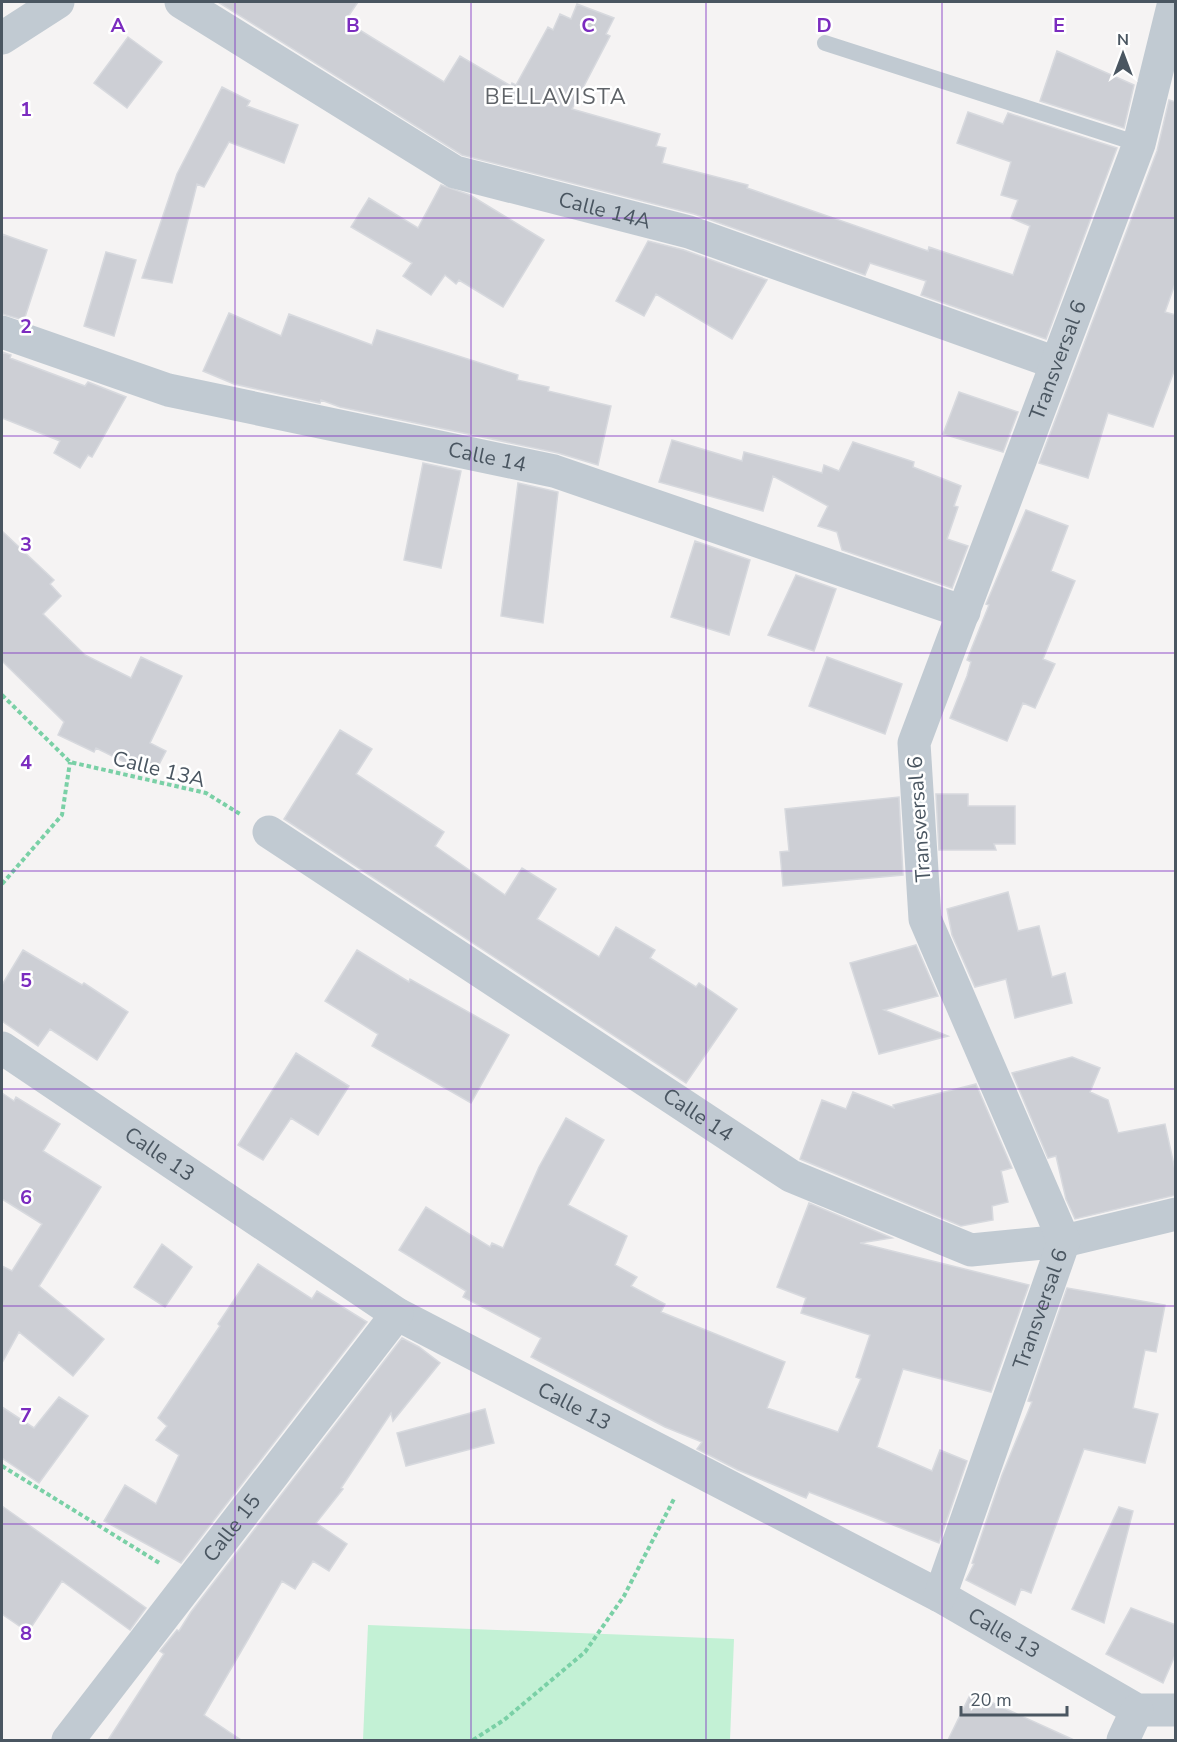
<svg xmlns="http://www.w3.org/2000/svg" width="1177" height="1742" viewBox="0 0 1177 1742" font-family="'Nunito Sans',sans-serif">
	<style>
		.green { fill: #c3f1d5 }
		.building { fill: #cdcfd5; stroke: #d7d9de; stroke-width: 1.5 }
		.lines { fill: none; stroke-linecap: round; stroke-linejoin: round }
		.path { stroke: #7ad0a6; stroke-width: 4; stroke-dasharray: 4.5 3; stroke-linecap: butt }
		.lane { stroke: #c1cad2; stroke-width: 16 }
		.street { stroke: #c1cad2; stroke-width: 33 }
		.grid { fill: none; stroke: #7b2cbf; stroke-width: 1.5; stroke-opacity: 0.55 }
		.labels { text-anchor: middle; stroke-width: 5; stroke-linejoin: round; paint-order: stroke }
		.street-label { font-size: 21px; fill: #4a5661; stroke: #fff }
		.neighbourhood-label { font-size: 22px; letter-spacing: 1.5px; fill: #5f6368; stroke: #fff }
		.grid-label { font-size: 20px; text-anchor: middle; font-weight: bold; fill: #7b2cbf; stroke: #fff; stroke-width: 5; stroke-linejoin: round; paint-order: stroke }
	</style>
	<rect width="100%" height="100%" fill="#f5f3f3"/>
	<!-- green -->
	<path class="green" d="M 368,1625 L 734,1639 L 730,1740 L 363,1740 Z"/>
	<!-- building -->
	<path class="building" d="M 218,2 L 358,2 L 345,21 L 444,82 L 460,56 L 511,86 L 512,83 L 516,85 L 548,27 L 553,30 L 560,14 L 571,19 L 577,4 L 614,18 L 606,34 L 610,36 L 572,109 L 660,134 L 656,146 L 666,148 L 662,163 L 748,185 L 747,188 L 928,251 L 929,247 L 1013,275 L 1030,226 L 1011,218 L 1018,200 L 1001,195 L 1011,162 L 957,143 L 968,112 L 1003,124 L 1008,113 L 1117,148 L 1046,339 L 921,295 L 926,281 L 870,263 L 865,275 L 694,214 L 462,155 Z
		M 128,37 L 162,62 L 127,108 L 94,83 Z
		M 1057,51 L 1134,85 L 1124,128 L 1040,101 Z
		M 222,87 L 250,101 L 247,106 L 298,125 L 284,163 L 229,142 L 204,187 L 197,184 L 172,283 L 142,278 L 177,174 Z
		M 1169,100 L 1176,102 L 1176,281 L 1165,312 L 1176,315 L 1176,366 L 1153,427 L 1108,413 L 1088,478 L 1039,463 L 1157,151 Z
		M 441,185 L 470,195 L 544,240 L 503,307 L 459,280 L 456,284 L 445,275 L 431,295 L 403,276 L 412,263 L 351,227 L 369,198 L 418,228 Z
		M 2,234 L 47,250 L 24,320 L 2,314 Z
		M 648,241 L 684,250 L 767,280 L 732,339 L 656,294 L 644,316 L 616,301 Z
		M 106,252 L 136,260 L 114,336 L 84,326 Z
		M 229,313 L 281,336 L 289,314 L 372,345 L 377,330 L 518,375 L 517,380 L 549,387 L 548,391 L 611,406 L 598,465 L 558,453 L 340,407 L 321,400 L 320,403 L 234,384 L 203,371 Z
		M 2,352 L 11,355 L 10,358 L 85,386 L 88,382 L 126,397 L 92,457 L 88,455 L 80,468 L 54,453 L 60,441 L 2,418 Z
		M 959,392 L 1018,412 L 1003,452 L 943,434 Z
		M 672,440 L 742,461 L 744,452 L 822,473 L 824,465 L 839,471 L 853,442 L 914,462 L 913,467 L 961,486 L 954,506 L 958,507 L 947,539 L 968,546 L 952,588 L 842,550 L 837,532 L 818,526 L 828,506 L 773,476 L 763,511 L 659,482 Z
		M 423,463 L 461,471 L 441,568 L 404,560 Z
		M 518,483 L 558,492 L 543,623 L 501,616 Z
		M 1026,510 L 1068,526 L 1051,571 L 1075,581 L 1043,659 L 1055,664 L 1035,708 L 1023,703 L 1007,741 L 950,718 L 967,676 L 971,662 L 967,660 L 989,605 L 986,604 Z
		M 2,531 L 54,580 L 50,584 L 61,596 L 43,614 L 85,655 L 131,678 L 141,657 L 182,676 L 150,743 L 166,751 L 153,776 L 96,748 L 94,752 L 58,735 L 64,722 L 2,661 Z
		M 695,541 L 750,560 L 729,635 L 671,617 Z
		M 796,575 L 836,589 L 814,651 L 768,635 Z
		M 827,657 L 902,684 L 885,734 L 809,706 Z
		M 340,730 L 372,749 L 356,774 L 444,832 L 435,846 L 505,895 L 522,868 L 556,889 L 537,919 L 599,957 L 616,927 L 655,950 L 650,958 L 696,987 L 699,983 L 737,1009 L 686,1083 L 284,819 Z
		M 936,794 L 968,794 L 968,806 L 1015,806 L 1015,844 L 994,844 L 996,850 L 939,850 Z
		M 899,797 L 903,875 L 783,886 L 780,852 L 789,851 L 785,809 Z
		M 1008,892 L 1018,931 L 1039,926 L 1052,977 L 1065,973 L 1072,1003 L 1015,1018 L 1006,979 L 975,987 L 952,935 L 947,909 Z
		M 916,945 L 938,996 L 884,1010 L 948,1036 L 879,1054 L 850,963 Z
		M 23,950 L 82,985 L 84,983 L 128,1012 L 97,1060 L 50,1029 L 38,1046 L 2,1021 L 2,985 Z
		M 357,950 L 409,982 L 410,979 L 509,1035 L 471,1103 L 372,1046 L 378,1034 L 325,1001 Z
		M 296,1053 L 349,1086 L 318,1135 L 291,1118 L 263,1160 L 238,1145 Z
		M 1072,1057 L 1100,1068 L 1090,1092 L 1108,1100 L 1118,1133 L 1165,1124 L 1176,1174 L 1176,1195 L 1075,1219 L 1066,1199 L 1056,1156 L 1048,1158 L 1012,1073 Z
		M 976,1084 L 1012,1168 L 1001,1171 L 1008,1202 L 992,1206 L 993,1220 L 961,1226 L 800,1159 L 822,1100 L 846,1109 L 853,1092 L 894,1108 L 893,1105 Z
		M 2,1093 L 14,1101 L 16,1097 L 60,1124 L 43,1151 L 101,1187 L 39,1286 L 104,1339 L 73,1376 L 19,1332 L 2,1363 L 2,1266 L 12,1271 L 42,1224 L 2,1199 Z
		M 566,1118 L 604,1140 L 568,1205 L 627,1236 L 615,1265 L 637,1277 L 631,1286 L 665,1304 L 661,1312 L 785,1362 L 767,1408 L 838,1432 L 861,1379 L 856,1377 L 870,1335 L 801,1313 L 806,1298 L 777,1287 L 809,1203 L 892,1238 L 860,1243 L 1029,1285 L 991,1392 L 903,1369 L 877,1447 L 932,1471 L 940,1450 L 967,1461 L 939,1543 L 809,1492 L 806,1498 L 738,1470 L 697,1449 L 702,1442 L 665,1427 L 531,1357 L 541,1338 L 463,1297 L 466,1291 L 399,1250 L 426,1207 L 490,1247 L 492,1243 L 503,1248 L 539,1167 Z
		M 162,1244 L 192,1267 L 165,1307 L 134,1287 Z
		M 258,1264 L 312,1299 L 317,1291 L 367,1322 L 181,1563 L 104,1521 L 125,1485 L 156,1504 L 179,1455 L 156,1440 L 167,1426 L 158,1418 L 220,1326 L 218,1324 Z
		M 1067,1288 L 1165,1305 L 1156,1352 L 1145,1350 L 1133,1408 L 1158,1414 L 1145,1463 L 1084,1449 L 1031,1593 L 1021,1589 L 1015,1605 L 966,1580 L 974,1564 L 972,1563 L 1002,1475 L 1032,1402 L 1028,1401 Z
		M 402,1338 L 419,1347 L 440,1363 L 393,1421 L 391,1413 L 341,1488 L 343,1489 L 316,1523 L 347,1544 L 329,1571 L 313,1561 L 295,1589 L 282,1581 L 204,1715 L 241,1740 L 108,1740 L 164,1654 L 160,1651 L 177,1630 L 179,1631 L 191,1612 Z
		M 59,1397 L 88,1416 L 39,1483 L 2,1458 L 2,1407 L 34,1428 Z
		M 485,1409 L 494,1443 L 406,1466 L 397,1433 Z
		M 2,1506 L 146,1608 L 130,1630 L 62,1581 L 28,1632 L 2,1614 Z
		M 1119,1507 L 1133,1511 L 1104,1623 L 1072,1609 Z
		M 1131,1608 L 1176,1625 L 1176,1653 L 1163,1683 L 1106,1654 Z
		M 971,1693 L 1074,1740 L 948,1740 Z"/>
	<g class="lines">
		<!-- path -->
		<path class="path" d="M 2,695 L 70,762 L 206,793 L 240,814
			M 2,884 L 62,815 L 70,762
			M 2,1466 L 161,1564
			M 473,1740 L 504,1720 L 585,1652 L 624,1596 L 675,1497"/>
		<!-- lane -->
		<path class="lane" d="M 825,43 L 1139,144"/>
		<!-- street -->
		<g class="street">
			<path id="s1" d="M 181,2 L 455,172 L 689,232 L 1056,363"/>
			<path d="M 2,38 L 58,2"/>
			<path id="s2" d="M 2,332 L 168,390 L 554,471 L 964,612"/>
			<path id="s3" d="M 269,832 L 791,1176 L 971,1250 L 1064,1241 L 1176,1214"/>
			<path id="s4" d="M 2,1048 L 397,1314 L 940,1596 L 1137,1710 L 1176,1710"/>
			<path id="s5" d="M 940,1596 L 1064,1241 L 925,919 L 914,743 L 1139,144 L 1174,2"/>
			<path id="s6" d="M 68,1740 L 397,1314"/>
			<path d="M 1123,1740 L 1137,1710"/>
		</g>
	</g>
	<!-- grid -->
	<path class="grid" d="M 235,2 L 235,1740M 471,2 L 471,1740M 706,2 L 706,1740M 942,2 L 942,1740M 2,218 L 1176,218M 2,436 L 1176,436M 2,653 L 1176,653M 2,871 L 1176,871M 2,1089 L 1176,1089M 2,1306 L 1176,1306M 2,1524 L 1176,1524"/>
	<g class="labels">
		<!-- street labels -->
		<g class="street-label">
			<text dy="7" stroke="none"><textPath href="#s1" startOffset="477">Calle 14A</textPath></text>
			<text dy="7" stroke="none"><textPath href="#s5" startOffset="1312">Transversal 6</textPath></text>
			<text dy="7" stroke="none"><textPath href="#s2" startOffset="502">Calle 14</textPath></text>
			<text transform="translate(159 769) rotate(14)" y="7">Calle 13A</text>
			<text transform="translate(919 819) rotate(-94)" y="7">Transversal 6</text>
			<text dy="7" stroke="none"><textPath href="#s3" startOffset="514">Calle 14</textPath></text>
			<text dy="7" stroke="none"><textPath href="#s4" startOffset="190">Calle 13</textPath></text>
			<text dy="7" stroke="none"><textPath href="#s5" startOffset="304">Transversal 6</textPath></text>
			<text dy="7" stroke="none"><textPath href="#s4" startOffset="676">Calle 13</textPath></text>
			<text dy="7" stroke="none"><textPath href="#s6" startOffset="268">Calle 15</textPath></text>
			<text dy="7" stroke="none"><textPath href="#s4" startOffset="1162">Calle 13</textPath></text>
		</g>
		<!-- neighbourhood labels -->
		<g class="neighbourhood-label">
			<text x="556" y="104">BELLAVISTA</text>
		</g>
	</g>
	<g class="grid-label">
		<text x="118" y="32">A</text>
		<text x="353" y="32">B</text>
		<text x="588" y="32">C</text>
		<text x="824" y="32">D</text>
		<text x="1059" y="32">E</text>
		<text x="26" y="116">1</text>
		<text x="26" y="333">2</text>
		<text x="26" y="551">3</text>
		<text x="26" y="769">4</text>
		<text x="26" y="987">5</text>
		<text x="26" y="1204">6</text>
		<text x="26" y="1422">7</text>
		<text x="26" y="1640">8</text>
	</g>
	<!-- border -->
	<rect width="1177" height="1742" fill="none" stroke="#4a5661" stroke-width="6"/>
	<!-- north arrow -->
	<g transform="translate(1123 54)" stroke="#ffffff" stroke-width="4.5" paint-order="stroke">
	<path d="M0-4.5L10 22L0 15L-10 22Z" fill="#4a5661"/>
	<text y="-9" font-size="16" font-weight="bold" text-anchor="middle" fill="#4a5661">N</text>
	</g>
	<!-- scale -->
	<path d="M961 1706v9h106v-9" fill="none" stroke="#4a5661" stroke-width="3"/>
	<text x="970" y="1706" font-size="18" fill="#4a5661" stroke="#ffffff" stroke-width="4.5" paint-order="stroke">20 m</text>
</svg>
